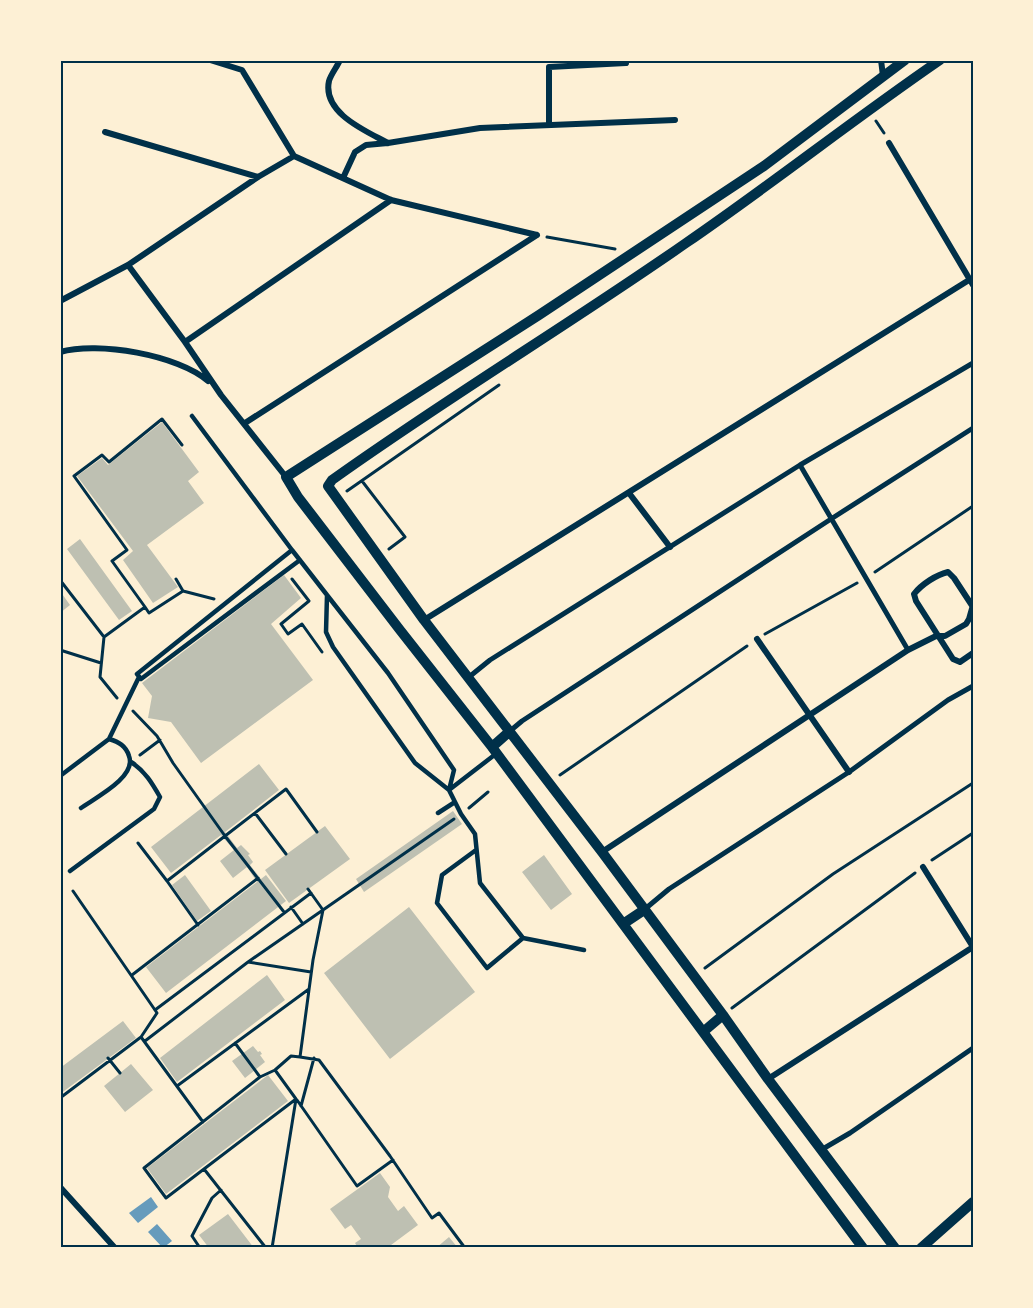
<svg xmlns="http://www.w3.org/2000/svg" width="1033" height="1308" viewBox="0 0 1033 1308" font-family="Mulish,sans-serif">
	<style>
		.water { fill: #669bbc }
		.building { fill: #bec0b2 }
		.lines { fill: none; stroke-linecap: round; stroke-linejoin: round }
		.path { stroke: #003049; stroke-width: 3 }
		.service { stroke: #003049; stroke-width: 4.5 }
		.pedestrian { stroke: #003049; stroke-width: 5 }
		.minor { stroke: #003049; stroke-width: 6 }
		.tertiary { stroke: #003049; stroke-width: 10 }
		.neatline { fill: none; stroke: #003049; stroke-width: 2 }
	</style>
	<rect width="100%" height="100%" fill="#fdf0d5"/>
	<!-- water -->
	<path class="water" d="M 151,1197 L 158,1207 L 138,1223 L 129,1213 Z
		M 157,1224 L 172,1241 L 163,1248 L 148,1232 Z"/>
	<!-- building -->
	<path class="building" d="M 162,422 L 199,472 L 188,481 L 204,503 L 147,545 L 178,587 L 153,603 L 123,560 L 133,551 L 77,476 L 102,458 L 108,465 Z
		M 80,539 L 132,611 L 119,620 L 67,549 Z
		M 284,575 L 301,598 L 271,624 L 313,680 L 201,763 L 171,722 L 148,718 L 152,696 L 142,683 Z
		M 60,591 L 70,605 L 60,613 Z
		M 259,764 L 279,790 L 225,832 L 237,848 L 241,845 L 250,854 L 248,855 L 253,862 L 250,865 L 261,879 L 266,875 L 286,901 L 166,993 L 146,967 L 257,882 L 247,867 L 233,878 L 220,861 L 234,850 L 221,835 L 171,873 L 151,847 Z
		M 453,811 L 462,824 L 364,892 L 356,879 Z
		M 325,826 L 350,859 L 289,903 L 265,870 Z
		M 544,855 L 572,894 L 551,910 L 522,872 Z
		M 185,875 L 211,911 L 197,921 L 172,885 Z
		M 409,907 L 475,992 L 390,1059 L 324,973 Z
		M 267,975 L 285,1000 L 177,1082 L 160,1058 Z
		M 123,1021 L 136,1038 L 60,1094 L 60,1068 Z
		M 253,1046 L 258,1052 L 260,1051 L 262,1054 L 260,1055 L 265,1062 L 245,1078 L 232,1061 Z
		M 131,1064 L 153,1090 L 125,1112 L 104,1086 Z
		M 268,1075 L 288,1101 L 166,1194 L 147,1168 Z
		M 380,1173 L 390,1187 L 388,1197 L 398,1211 L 404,1206 L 418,1225 L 387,1248 L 358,1248 L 355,1243 L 361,1239 L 351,1225 L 345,1229 L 330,1209 Z
		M 228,1214 L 254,1248 L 209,1248 L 199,1235 Z
		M 449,1237 L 458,1248 L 436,1248 Z"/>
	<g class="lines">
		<!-- path -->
		<path class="path" d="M 876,121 L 884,133
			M 547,237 L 615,249
			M 362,481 L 405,537 L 389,549
			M 347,491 L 499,385
			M 875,572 L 973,506
			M 176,579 L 183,591
			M 292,579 L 309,601 L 281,624 L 288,634 L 302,624 L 322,652
			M 60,580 L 104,637 L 100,677 L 117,698
			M 145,607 L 149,613 L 183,591 L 214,599
			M 765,634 L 857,583
			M 104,637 L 145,607 L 112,561 L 127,550 L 74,476 L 102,455 L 109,462 L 162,419 L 182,445
			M 60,650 L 101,663
			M 133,711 L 157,736 L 173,763 L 225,836 L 286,789 L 317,832
			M 140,755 L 160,740
			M 560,775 L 747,646
			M 469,808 L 488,792
			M 255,813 L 286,854
			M 138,843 L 167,881 L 225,836 L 284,912
			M 932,860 L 973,833
			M 167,881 L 198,925
			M 308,889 L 323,910 L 313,960 L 300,1057 L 319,1060 L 390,1156 L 432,1218 L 439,1213 L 465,1248
			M 73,891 L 155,1010 L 157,1013 L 141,1037 L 203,1122
			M 291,907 L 303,924
			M 248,962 L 454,819
			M 705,968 L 833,874 L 973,783
			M 132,975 L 258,878
			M 732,1008 L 915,873
			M 155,1010 L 311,893
			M 145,1041 L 248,962 L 311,972
			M 235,1043 L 260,1077
			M 108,1058 L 120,1073
			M 177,1086 L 309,989
			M 60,1098 L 141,1037
			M 297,1100 L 357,1186 L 393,1160
			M 301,1106 L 314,1058
			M 204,1169 L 166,1198 L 144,1168 L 260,1077 L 275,1070
			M 200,1248 L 192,1236 L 212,1198 L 221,1190
			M 266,1248 L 204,1169 L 296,1099 L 275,1070 L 291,1056 L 300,1057
			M 272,1248 L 296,1099"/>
		<!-- service -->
		<path class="service" d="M 192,416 L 292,550
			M 300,560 L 141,679 L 137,674 L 292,550 L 327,595
			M 327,595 L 388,673 L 454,770 L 449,790 L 415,763 L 333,647 L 326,632 Z
			M 497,753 L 449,790 L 461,814 L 475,834 L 480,883 L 523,938 L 584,950
			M 60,776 L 109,739 L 139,677
			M 81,808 C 95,798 137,777 129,756 C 126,746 119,742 109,739
			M 438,813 L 455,802
			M 476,850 L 442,875 L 437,903 L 487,968 L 523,938
			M 70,871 L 154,809 L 160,797 C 152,783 145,771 131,762"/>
		<!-- pedestrian -->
		<path class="pedestrian" d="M 800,465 L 908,650
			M 469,677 L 490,660 L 800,465 L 973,363
			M 510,731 L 522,721 L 831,519 L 973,428
			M 645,909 L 669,889 L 849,772 L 948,700 L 973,686
			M 821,1150 L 850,1133 L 973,1048"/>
		<!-- minor -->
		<path class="minor" d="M 210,60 L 242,70 L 294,156
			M 340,60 C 337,67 331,74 329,81 C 322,113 366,131 388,143
			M 881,60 L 883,76
			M 549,125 L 549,67 L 626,63
			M 105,132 L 258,177
			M 889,143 L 973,285
			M 294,156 L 391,200 L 537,235
			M 343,178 L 355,152 L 366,145 L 388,143 L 480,128 L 675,120
			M 128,265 L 185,342 L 221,395 L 286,477
			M 60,301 L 128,265 L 258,177 L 294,156
			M 185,342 L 391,200
			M 60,352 C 98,341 178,355 208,381
			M 245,423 L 537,235
			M 629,493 L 670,547
			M 973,607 L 954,578 L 948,572 C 936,575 922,584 914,594 L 916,601 L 953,659 L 960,662 L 973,653
			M 424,620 L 969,280
			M 757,639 L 849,772
			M 602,852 L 908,650 L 936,636 L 945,636 L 966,624 L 969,619 L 973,605
			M 923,867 L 973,947
			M 768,1079 L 973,947
			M 60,1187 L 115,1248"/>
		<!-- tertiary -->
		<path class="tertiary" d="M 492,747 L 510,731
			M 623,924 L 644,910
			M 703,1032 L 723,1015
			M 863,1248 L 492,747 L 400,630 L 298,497 L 286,477 L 539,315 L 764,166 L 905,60
			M 895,1248 L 768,1079 L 723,1015 L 602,852 L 424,620 L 328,486 L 332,480 C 448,397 570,324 686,243 C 772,184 854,119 940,60
			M 921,1248 L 973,1202"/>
	</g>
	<!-- border -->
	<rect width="1033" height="1308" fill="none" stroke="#fdf0d5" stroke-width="123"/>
	<rect x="62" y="62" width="910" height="1184" class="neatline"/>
</svg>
